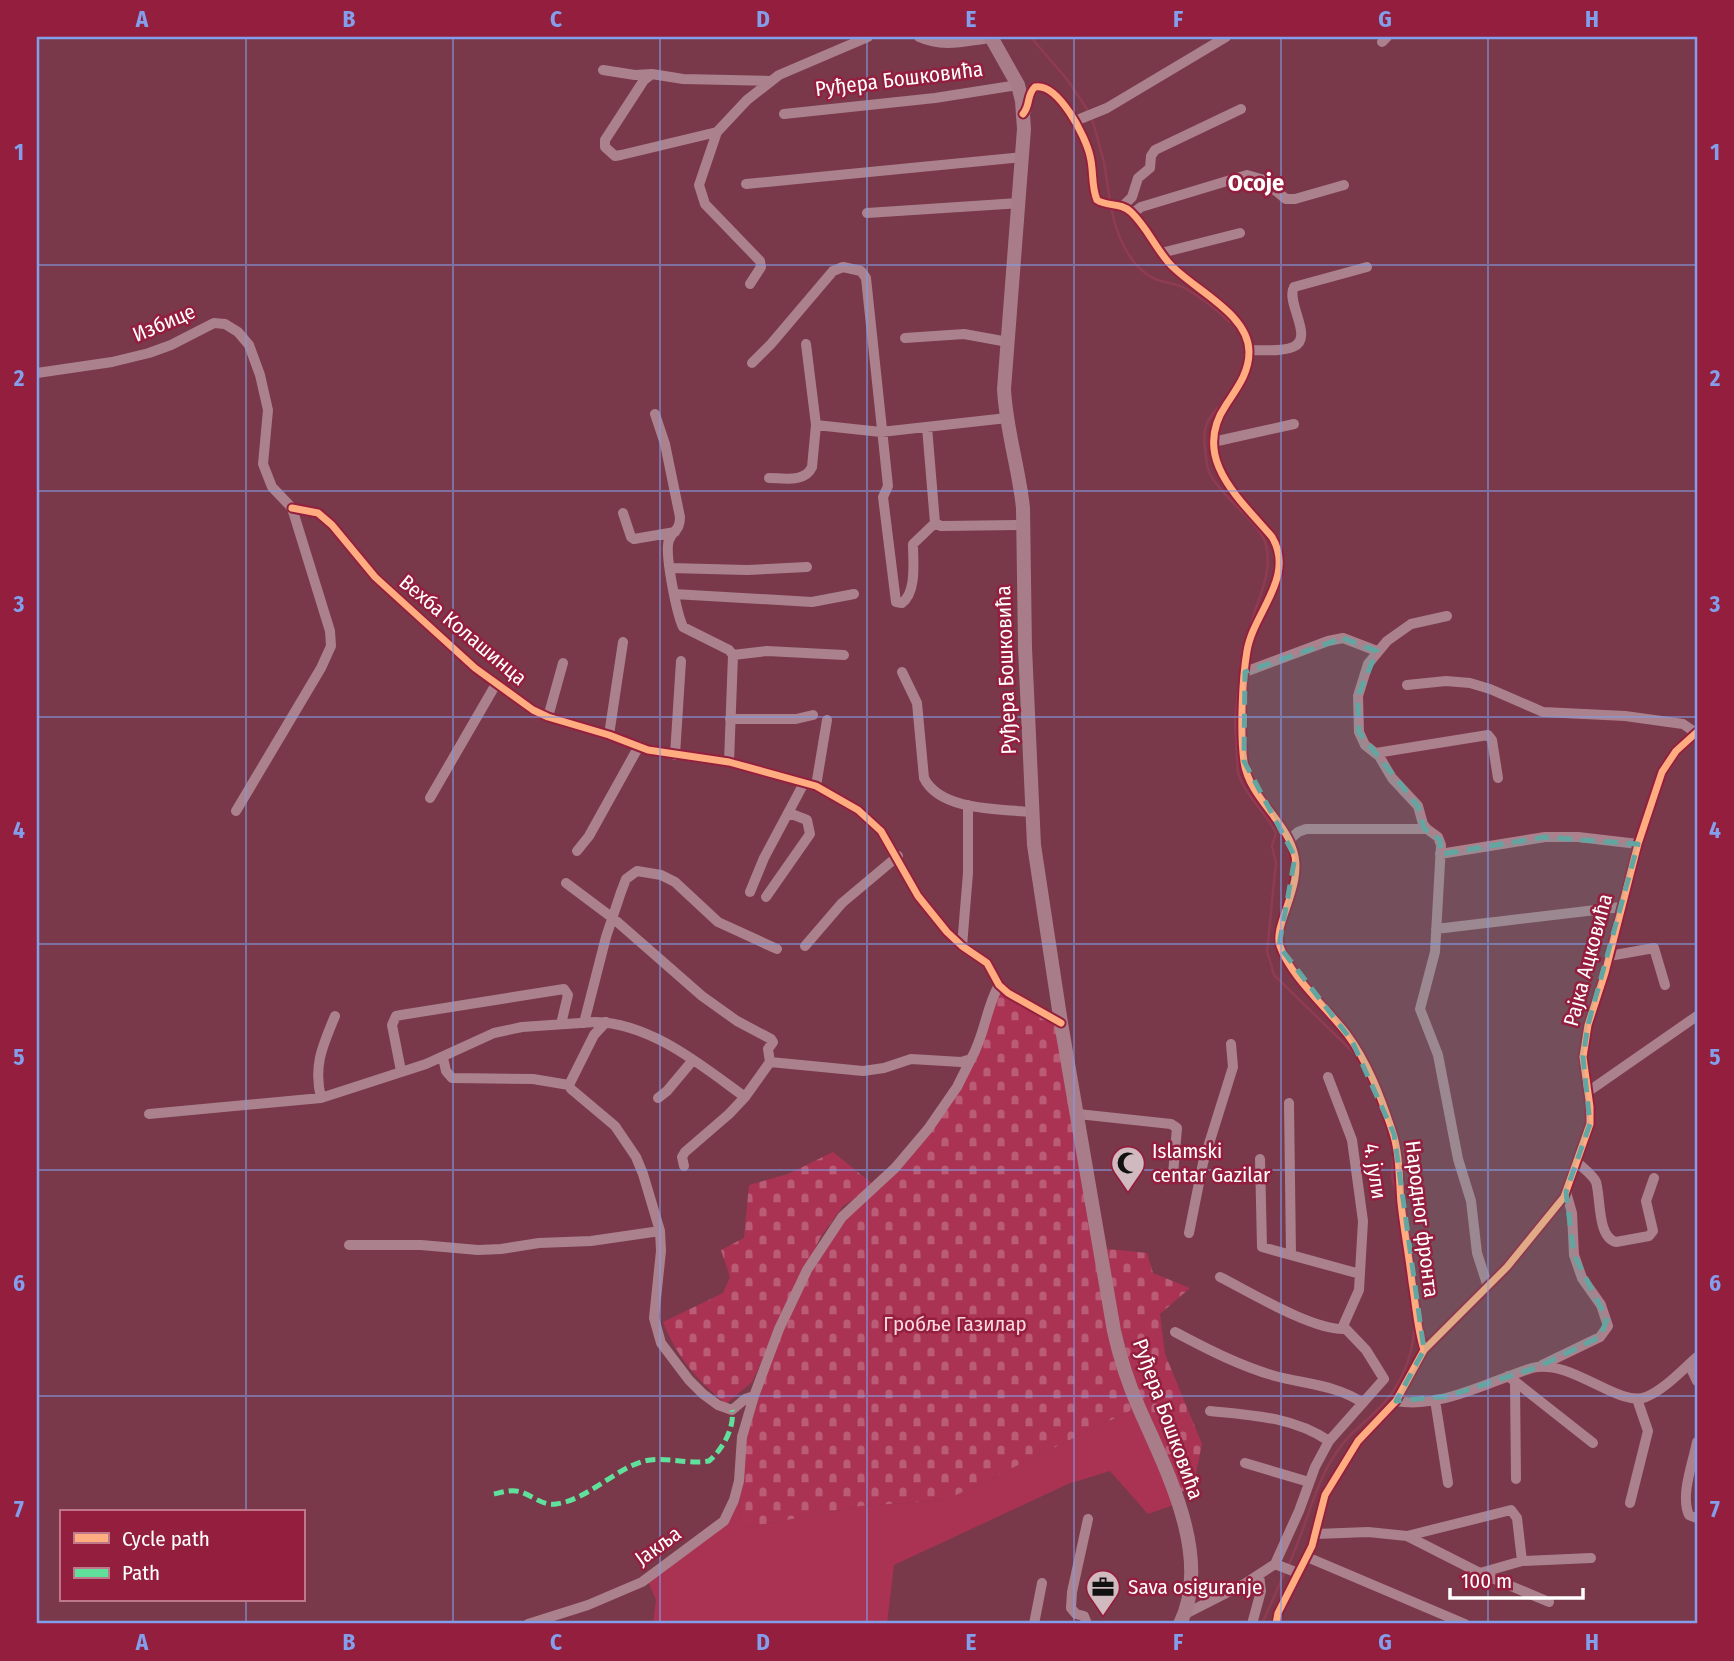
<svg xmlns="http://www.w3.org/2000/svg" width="1734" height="1661" viewBox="0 0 1734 1661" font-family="'Fira Sans Condensed',sans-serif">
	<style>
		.grass { fill: #aa3354 }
		.cemetery { fill: url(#cemetery-stones); fill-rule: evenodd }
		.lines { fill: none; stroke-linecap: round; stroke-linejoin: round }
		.stream { stroke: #8f3c52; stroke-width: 2.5 }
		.minor { stroke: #ab818d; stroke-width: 10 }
		.secondary { stroke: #a87d89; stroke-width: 14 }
		.quiet { stroke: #60e19b; stroke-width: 5; stroke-dasharray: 10 5; stroke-linecap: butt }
		.cycleway-casing { stroke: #941e3d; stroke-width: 11 }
		.cycleway { stroke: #ffac80; stroke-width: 7 }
		.marked { fill: #63a6a1; fill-opacity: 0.2; stroke: #63a6a1; stroke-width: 5; stroke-dasharray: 14 9; stroke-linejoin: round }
		.grid { fill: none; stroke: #839eea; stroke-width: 2; stroke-opacity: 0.55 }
		.labels { text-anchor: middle; stroke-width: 5; stroke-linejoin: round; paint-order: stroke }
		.street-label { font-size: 21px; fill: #fff; stroke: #941e3d }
		.poi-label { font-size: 21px; fill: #fff; stroke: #941e3d; text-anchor: start }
		.park-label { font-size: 21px; fill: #fad6e0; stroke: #941e3d }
		.quarter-label { font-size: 24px; font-weight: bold; fill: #fff; stroke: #941e3d }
		.neatline { fill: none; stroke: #839eea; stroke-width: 2.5 }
		.grid-label { font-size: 23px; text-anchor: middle; font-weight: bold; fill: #839eea }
	</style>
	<defs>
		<pattern id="cemetery-stones" width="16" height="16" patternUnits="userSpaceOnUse" patternTransform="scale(1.75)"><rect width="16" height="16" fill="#aa3354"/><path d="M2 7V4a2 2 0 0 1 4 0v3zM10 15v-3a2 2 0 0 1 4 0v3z" fill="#bb5c76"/></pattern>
	</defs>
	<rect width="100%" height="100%" fill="#79394a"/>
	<!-- grass -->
	<path class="grass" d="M 1138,1407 L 1179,1503 L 1148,1514 L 1110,1471 L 1068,1484 L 894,1565 L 887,1624 L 653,1624 L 656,1600 L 647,1579 L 719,1526 L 739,1481 L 739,1529 L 861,1506 L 946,1500 Z"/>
	<!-- cemetery -->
	<path class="cemetery" d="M 999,985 L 1061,1023 L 1100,1248 L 1147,1253 L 1153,1273 L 1190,1288 L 1160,1314 L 1165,1354 L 1202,1444 L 1193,1487 L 1176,1494 L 1138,1407 L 946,1500 L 861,1506 L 739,1529 L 740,1461 L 783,1315 L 752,1382 L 726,1404 C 697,1380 677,1357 663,1322 L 723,1293 L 730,1277 L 721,1250 L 744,1238 L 749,1185 L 788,1174 L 833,1152 L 875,1186 L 946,1105 ZM 869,1190 L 816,1254 L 794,1293 L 820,1238 L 843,1206 Z"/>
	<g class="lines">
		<!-- stream -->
		<path class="stream" d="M 1034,37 L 1034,41 L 1066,78 L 1089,112
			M 1092,119 L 1104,162 L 1110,201
			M 1111,207 C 1116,234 1129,267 1155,279 C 1165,283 1177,283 1186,289 C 1202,298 1217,310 1230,322
			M 1221,405 C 1207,418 1202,429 1205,448 C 1206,456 1206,466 1210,474 C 1222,498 1261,523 1266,545 C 1273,574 1258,597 1251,624
			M 1238,692 L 1235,722 L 1238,773 C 1245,796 1266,812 1276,833 L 1272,846 L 1276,863 L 1267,951 L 1274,975 L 1355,1054
			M 1393,1154 L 1392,1177 L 1395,1189
			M 1288,1566 C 1306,1529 1313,1487 1336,1453 C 1349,1432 1368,1421 1384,1403 C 1401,1384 1413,1355 1414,1330
			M 1262,1624 L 1285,1572"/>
		<!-- minor -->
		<path class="minor" d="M 919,37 C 944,48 965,41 991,38
			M 1382,42 L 1387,37
			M 603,70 L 635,75 L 652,74 L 683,79 L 771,81
			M 652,74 L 644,80 L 605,140 L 605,147 L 615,156 L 621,155 L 717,132
			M 1026,111 L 1029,95 L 1035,87 C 1058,82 1086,137 1090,156 C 1094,171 1091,186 1097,200 C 1107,207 1121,202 1131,212 C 1146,226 1155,247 1169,263 C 1192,289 1249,313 1249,352 C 1249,373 1237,388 1226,405 C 1190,458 1240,499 1272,537 C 1296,577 1253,613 1247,651 C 1242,680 1240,733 1244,762 C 1249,796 1282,817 1293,849 C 1306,884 1272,925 1280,946 C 1290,976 1328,1009 1347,1034 C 1368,1062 1381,1097 1392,1130 C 1400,1153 1399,1180 1401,1203 C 1404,1230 1409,1256 1412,1282 C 1416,1305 1417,1328 1424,1350
			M 784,114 L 935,98 L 1018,85
			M 1075,121 L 1107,108 L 1226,37
			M 746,184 L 1023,157
			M 1123,206 L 1132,197 L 1138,178 L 1150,168 L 1151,156 L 1155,150 L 1241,109
			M 867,213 L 1020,203
			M 1133,213 L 1141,207 L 1247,175 L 1261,179 L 1286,199 L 1295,199 L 1344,185
			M 1161,253 L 1240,233
			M 750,284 L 761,267 L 760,261 L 705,204 L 699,185 L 717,132 L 747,100 L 779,75 L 868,37
			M 905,338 L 964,334 L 1008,342
			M 1249,350 C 1262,350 1281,352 1293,347 C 1315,338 1285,302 1294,287 L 1367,267
			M 752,363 L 771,344 L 833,271 L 843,267 L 861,271 L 866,278 L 888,486 L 883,497 L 896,602 L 902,603 C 917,592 913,561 913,544 L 935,523
			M 37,373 L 112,362 L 149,353 L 171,345 L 214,323 L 225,324 L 238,332 L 249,345 L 260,375 L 268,410 L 263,464 L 272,487 L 292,508 L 330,631 L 331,646 L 321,668 L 236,811
			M 655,414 L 665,444 L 680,517 C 680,532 673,529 669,540 C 664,553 677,614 683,627 L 729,650 L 733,655 L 729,762
			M 816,425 L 881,432 L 1007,418
			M 927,427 L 935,523 L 941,526 L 1024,525
			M 1213,442 L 1294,424
			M 769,478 C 783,478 805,483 812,467 L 816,425 L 806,344
			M 292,508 L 318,513 L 332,525 L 375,577 L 475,668 L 533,710 L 548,717 L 609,735 L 648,750 L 729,762 L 816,786 L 858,810 L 881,831 L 918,896 L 947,932 L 962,946 L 987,963 L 999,985 L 1008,993 L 1061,1023
			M 623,513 L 631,537 L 634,539 L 675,532
			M 670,568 L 747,570 L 807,567
			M 674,594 L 812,602 L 854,594
			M 733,655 L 767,651 L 844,655
			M 902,672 L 917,703 L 924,778 C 940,811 1000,809 1031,812
			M 1245,672 L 1328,641 L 1343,638 L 1377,651
			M 1407,685 L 1446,681 L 1470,683 L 1490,689 L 1543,712 L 1625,716 L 1683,724 L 1696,733
			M 548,717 L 563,663
			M 730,719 L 796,719 L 813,715
			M 609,735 L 623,642
			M 1376,753 L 1488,735 L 1492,740 L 1498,778
			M 675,755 L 681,661
			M 816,786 L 827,720
			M 430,798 L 496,684
			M 1427,829 L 1438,837 L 1441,845 L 1435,952 L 1420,1009 L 1438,1055 L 1458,1159 L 1471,1201 L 1477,1253 L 1487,1284
			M 1427,829 L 1423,824 L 1418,806 L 1392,778 L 1379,756 L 1365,745 L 1359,732 L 1358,696 L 1368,664 L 1387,641 L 1411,624 L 1447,616
			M 1289,840 L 1298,832 L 1306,829 L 1427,829
			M 577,851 L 589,836 L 639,746
			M 1440,854 L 1545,837 L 1578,837 L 1638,844
			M 566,883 L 614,919 L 702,996 L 737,1021 L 771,1039 L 773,1042 L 768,1049 L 770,1062
			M 750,892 L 764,858 L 804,783
			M 766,897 L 810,834 L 807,820 L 789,813
			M 1436,929 L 1621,907
			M 805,946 L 842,903 L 898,856
			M 962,946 L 968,873 L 968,805
			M 1609,956 L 1654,948 L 1665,985
			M 584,1023 L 606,937 L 621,892 L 626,879 L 637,871 L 661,875 L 675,882 L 718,922 L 777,949
			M 443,1058 L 446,1071 L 452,1078 L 533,1079 L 569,1085 L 571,1089 L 615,1126 L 636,1157 L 643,1174 L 660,1231 L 661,1251 L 654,1318 L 661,1343 L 689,1380 L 703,1394 L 718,1405 L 732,1410 L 745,1399 L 754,1396
			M 401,1071 L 392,1025 L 396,1016 L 401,1015 L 564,989 L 568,995 L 561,1024
			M 569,1085 L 594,1035 L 606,1022
			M 1589,1091 L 1697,1016
			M 321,1098 C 313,1065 323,1045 335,1016
			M 658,1098 L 667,1091 L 693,1060
			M 1289,1103 L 1291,1255
			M 149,1114 L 321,1098 L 426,1064 L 494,1033 L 522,1027 L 595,1022 C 651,1023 702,1066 745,1097
			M 1078,1114 L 1171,1124 L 1177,1128 L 1173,1174
			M 1260,1159 L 1262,1247 L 1360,1274
			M 1577,1162 C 1583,1168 1593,1175 1596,1182 C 1601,1198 1597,1237 1616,1242 L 1649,1236 L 1653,1231 L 1646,1201 L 1654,1178
			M 684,1166 L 682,1157 L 685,1152 L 729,1114 L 745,1097 L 770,1062 L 863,1071 L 884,1068 L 911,1059 L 961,1062 L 971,1059 C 985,1035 986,1007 999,985
			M 1189,1233 L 1203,1163 L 1233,1067 L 1231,1044
			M 349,1245 L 421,1245 L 478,1250 L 501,1249 L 539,1243 L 591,1241 L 660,1231
			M 1220,1277 C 1250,1292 1312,1330 1344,1329
			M 1175,1332 C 1207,1349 1240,1366 1275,1376 C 1305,1384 1337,1385 1363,1403
			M 1689,1364 L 1697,1381
			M 1542,1365 L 1600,1337 L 1608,1326 L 1601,1305 L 1582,1278 L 1574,1255 L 1572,1213 L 1566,1192
			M 1508,1376 L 1593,1443
			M 1515,1383 L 1516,1479
			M 1435,1400 L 1448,1483
			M 1396,1401 C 1441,1409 1490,1381 1532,1368 C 1571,1358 1618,1408 1646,1397 C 1665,1389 1682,1370 1697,1357
			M 1210,1411 C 1252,1415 1293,1417 1329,1441
			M 1697,1442 C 1693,1463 1680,1495 1689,1515 L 1697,1518
			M 1245,1463 L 1309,1482
			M 1630,1503 L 1648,1431 L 1637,1399
			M 1316,1534 L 1368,1532 L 1407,1536 L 1480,1573 L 1549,1602
			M 1407,1536 L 1511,1510 L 1517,1518 L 1522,1561
			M 1307,1557 L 1465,1624
			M 1275,1564 L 1298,1573
			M 1480,1573 L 1522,1561 L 1591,1558
			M 1185,1614 L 1246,1583 L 1275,1564 L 1299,1511 L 1315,1467 L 1329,1441 L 1384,1379 L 1366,1350 L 1343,1326 L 1359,1290 L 1363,1221 L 1352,1140 L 1328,1077
			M 528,1624 L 588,1605 L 642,1582 L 724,1521 L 734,1500 L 739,1481 L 742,1437 L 754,1396 L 779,1329 L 807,1270 L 842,1217 L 895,1168 L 928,1129 L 957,1087 L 971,1059
			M 1034,1624 L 1042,1583
			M 1087,1624 L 1084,1616 L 1076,1614 L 1071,1608 L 1072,1592 L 1088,1519
			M 1252,1624 L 1261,1591 L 1259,1575
			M 1276,1624 L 1278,1613 L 1312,1546 L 1325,1495 L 1358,1441 L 1396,1401 L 1424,1350 L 1507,1267 L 1564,1197 L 1590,1124 L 1590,1107 L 1583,1057 L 1588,1025 L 1605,973 L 1638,844 L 1662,772 L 1676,751 L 1697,732"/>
		<!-- secondary -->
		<path class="secondary" d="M 991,37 L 1018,85 L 1022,101 L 1024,129 L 1004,389 C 1006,430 1019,468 1023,508 L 1025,648 L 1034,845 L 1061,1023 L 1114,1331 C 1120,1358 1128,1383 1139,1408 C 1166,1470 1213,1557 1180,1624"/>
		<!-- quiet -->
		<path class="quiet" d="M 494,1494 C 503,1492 512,1489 521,1492 C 533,1496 543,1506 556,1504 C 587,1500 615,1469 644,1461 C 665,1456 688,1465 709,1461 C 722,1450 735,1428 732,1410"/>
		<!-- cycleway casing -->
		<g class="cycleway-casing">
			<path id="cycleway" d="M 1023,114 C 1031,105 1026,95 1035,87 C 1058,82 1086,137 1090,156 C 1094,171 1091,186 1097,200 C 1107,207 1121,202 1131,212 C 1146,226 1155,247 1169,263 C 1192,289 1249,313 1249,352 C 1249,373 1237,388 1226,405 C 1190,458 1240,499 1272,537 C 1296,577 1253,613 1247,651 C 1242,680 1240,733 1244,762 C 1249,796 1282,817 1293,849 C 1306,884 1272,925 1280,946 C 1290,976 1328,1009 1347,1034 C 1368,1062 1381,1097 1392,1130 C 1400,1153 1399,1180 1401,1203 C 1404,1230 1409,1256 1412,1282 C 1416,1305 1417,1328 1424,1350
				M 292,508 L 318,513 L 332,525 L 375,577 L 475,668 L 533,710 L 548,717 L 609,735 L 648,750 L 729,762 L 816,786 L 858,810 L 881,831 L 918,896 L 947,932 L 962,946 L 987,963 L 999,985 L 1008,993 L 1061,1023
				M 1276,1624 L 1278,1613 L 1312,1546 L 1325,1495 L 1358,1441 L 1396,1401 L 1424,1350 L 1507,1267 L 1564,1197 L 1590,1124 L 1590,1107 L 1583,1057 L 1588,1025 L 1605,973 L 1638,844 L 1662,772 L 1676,751 L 1697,732"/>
		</g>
		<!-- cycleway -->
		<use href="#cycleway" class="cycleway"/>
	</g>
	<!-- marked area -->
	<path class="marked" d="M 1343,638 L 1377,651 L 1358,696 L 1359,732 L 1418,806 L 1424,828 L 1440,840 L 1441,854 L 1545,837 L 1638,844 L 1588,1025 L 1583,1057 L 1590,1124 L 1566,1192 L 1574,1255 L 1607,1319 L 1600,1337 L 1538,1367 L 1449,1396 L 1396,1401 L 1424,1350 L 1394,1134 L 1352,1041 L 1279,946 L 1295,857 L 1244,761 L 1245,672 Z"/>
	<!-- grid -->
	<path class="grid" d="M 246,37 L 246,1512M 453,37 L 453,1624M 660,37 L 660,1624M 867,37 L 867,1624M 1074,37 L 1074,1624M 1281,37 L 1281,1624M 1488,37 L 1488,1624M 37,265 L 1697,265M 37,491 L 1697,491M 37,717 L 1697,717M 37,944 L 1697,944M 37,1170 L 1697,1170M 37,1396 L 1697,1396M 246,1600 L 246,1624"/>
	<!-- icons -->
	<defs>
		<g id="mosque-pin" transform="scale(1.75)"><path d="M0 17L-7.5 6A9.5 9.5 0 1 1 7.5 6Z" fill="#d0bac0" stroke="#941e3d"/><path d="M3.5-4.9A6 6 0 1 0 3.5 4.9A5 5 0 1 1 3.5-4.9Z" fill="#111"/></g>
		<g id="office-pin" transform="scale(1.75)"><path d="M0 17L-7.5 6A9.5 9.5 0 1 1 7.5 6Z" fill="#d0bac0" stroke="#941e3d"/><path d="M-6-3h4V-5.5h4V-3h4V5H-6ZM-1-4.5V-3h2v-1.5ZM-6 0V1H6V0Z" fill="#111"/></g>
	</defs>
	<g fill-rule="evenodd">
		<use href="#mosque-pin" x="1128" y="1163"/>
		<use href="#office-pin" x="1103" y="1587"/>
	</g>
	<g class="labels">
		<!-- street labels -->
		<g class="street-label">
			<text transform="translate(899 79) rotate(-7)" y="7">Руђера Бошковића</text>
			<text transform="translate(164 323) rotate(-23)" y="7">Избице</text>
			<text transform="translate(463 630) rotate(40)" y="7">Вехба Колашинца</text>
			<text transform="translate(1006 670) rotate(-92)" y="7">Руђера Бошковића</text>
			<text transform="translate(1588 960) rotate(-75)" y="7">Рајка Ацковића</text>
			<text transform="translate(1375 1171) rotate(81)" y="7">4. јули</text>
			<text transform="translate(1422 1219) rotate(83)" y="7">Народног фронта</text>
			<text transform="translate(1168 1419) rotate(70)" y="7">Руђера Бошковића</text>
			<text transform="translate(658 1546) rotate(-36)" y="7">Јакља</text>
		</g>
		<!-- poi labels -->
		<g class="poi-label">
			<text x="1152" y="1158">Islamski<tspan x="1152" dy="24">centar Gazilar</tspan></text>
			<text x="1128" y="1594">Sava osiguranje</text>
		</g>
		<!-- park labels -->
		<g class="park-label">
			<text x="955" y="1331">Гробље Газилар</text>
		</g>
		<!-- quarter labels -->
		<g class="quarter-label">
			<text x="1256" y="191">Осоје</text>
		</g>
	</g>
	<!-- border -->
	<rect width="1734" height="1661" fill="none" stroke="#941e3d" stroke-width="77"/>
	<!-- legend -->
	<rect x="60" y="1510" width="245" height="91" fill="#941e3d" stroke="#bf788b" stroke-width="2"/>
	<rect x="74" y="1533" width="35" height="10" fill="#ffac80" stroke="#bf788b" stroke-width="2"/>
	<text x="122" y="1546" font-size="21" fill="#ffffff">Cycle path</text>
	<rect x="74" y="1568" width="35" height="10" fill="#60e19b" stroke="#bf788b" stroke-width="2"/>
	<text x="122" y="1580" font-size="21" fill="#ffffff">Path</text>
	<!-- scale -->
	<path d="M1450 1588v10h133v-10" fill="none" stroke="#ffffff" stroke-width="3.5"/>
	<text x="1461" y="1588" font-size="21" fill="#ffffff" stroke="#941e3d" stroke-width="5" paint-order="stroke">100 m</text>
	<rect x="38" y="38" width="1658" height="1584" class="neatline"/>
	<g class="grid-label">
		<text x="142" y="27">A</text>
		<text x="349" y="27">B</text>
		<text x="556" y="27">C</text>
		<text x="763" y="27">D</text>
		<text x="971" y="27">E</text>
		<text x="1178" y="27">F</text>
		<text x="1385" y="27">G</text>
		<text x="1592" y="27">H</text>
		<text x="19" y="160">1</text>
		<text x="1715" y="160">1</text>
		<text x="19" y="386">2</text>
		<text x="1715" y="386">2</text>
		<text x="19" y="612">3</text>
		<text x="1715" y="612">3</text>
		<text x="19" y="838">4</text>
		<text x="1715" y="838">4</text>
		<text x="19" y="1065">5</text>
		<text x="1715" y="1065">5</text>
		<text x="19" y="1291">6</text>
		<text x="1715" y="1291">6</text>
		<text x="19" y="1517">7</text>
		<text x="1715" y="1517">7</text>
		<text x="142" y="1650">A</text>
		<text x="349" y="1650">B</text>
		<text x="556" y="1650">C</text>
		<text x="763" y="1650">D</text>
		<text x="971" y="1650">E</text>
		<text x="1178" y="1650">F</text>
		<text x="1385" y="1650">G</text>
		<text x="1592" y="1650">H</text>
	</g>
</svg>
